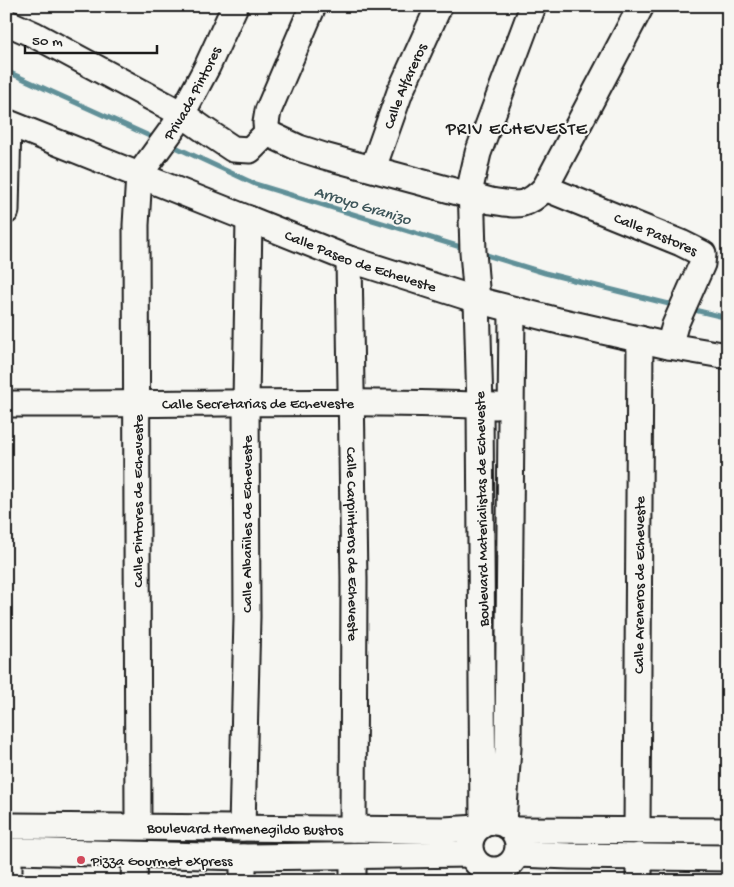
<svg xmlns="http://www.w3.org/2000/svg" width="734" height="887" viewBox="0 0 734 887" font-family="'Gochi Hand',sans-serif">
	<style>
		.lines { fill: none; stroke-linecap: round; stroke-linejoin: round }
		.stream { stroke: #609098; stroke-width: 5 }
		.minor-casing { stroke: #1c1c1c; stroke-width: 29 }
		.minor { stroke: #f6f6f2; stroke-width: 25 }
		.poi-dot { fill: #d1495b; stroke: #f6f6f2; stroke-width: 2 }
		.labels { text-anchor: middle; stroke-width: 4; stroke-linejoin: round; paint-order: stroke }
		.street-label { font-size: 15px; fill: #1c1c1c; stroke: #f6f6f2 }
		.poi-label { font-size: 15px; fill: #1c1c1c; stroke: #f6f6f2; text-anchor: start }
		.water-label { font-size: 16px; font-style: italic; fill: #3e565a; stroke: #f6f6f2 }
		.quarter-label { font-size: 18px; letter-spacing: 1px; fill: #1c1c1c; stroke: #f6f6f2 }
	</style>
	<rect width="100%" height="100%" fill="#f6f6f2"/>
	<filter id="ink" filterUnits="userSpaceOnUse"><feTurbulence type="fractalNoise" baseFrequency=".02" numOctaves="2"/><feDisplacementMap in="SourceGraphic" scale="10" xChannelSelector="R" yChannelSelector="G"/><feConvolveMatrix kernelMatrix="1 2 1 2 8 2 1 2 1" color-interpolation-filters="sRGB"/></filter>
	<g filter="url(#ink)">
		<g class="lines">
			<!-- stream -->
			<path class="stream" d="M 6,71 L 156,139
				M 169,144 L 255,184 L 467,249
				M 480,253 L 545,273 L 677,306
				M 690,309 L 728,318"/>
			<!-- minor casing -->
			<g class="minor-casing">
				<g id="minor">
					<path d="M 6,22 L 35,35 L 182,114 L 206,131 L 233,149 L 250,150 L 267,133"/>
					<path id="s1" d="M 6,122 L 349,259 L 477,300 L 559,321 L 669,346 L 728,356"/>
					<path d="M 267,133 L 299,148 L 324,156 L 491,201 C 517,205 526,208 545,188 L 641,6"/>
					<path d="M 267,133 L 266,123 L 268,111 L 313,6"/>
					<path id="s2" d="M 373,168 L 400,92 L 439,6"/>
					<path id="s3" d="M 545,188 L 681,243 L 703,254 L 702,264 L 675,325 L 669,346"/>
					<path d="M 6,211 L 8,123"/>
					<path id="s4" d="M 349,259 L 354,580 L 353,829"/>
					<path id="s5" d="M 6,404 C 170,405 333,399 496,406"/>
					<circle cx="494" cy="846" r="24"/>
					<path d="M 503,823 L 508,748 L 512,310"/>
					<path d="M 483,824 L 480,406 L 477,300 L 473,252 L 471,184 L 478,153 L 533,6"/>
					<path id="s6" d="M 13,826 L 444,830 L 478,828"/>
					<path id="s7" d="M 138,826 L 136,225 L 139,175 L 174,127 L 182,114 L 207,67 L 235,6"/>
					<path d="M 242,828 L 247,617 L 246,402 L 249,219"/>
					<path d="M 513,830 L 728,831"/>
					<path id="s8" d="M 637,830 L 640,339"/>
					<path d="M 16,851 L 243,857 L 471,854"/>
					<path d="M 517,854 L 570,856 L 728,858"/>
					<path d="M 9,881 L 9,861"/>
					<path d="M 134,881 L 135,855"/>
					<path d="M 243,881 L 243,857"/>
					<path d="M 353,881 L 353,856"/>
					<path d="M 639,881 L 639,856"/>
				</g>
			</g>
			<!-- minor -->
			<use href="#minor" class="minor"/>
		</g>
	</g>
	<!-- markers -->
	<circle class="poi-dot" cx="81" cy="860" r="5"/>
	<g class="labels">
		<!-- street labels -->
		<g class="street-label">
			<text dy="5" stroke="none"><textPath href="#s2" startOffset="88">Calle Alfareros</textPath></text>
			<text dy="5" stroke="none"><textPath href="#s7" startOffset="749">Privada Pintores</textPath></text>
			<text dy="5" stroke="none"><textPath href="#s3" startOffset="120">Calle Pastores</textPath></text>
			<text dy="5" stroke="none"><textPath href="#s1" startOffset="381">Calle Paseo de Echeveste</textPath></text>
			<text dy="5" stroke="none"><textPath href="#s5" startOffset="252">Calle Secretarias de Echeveste</textPath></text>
			<text transform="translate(137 501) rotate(-90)" y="5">Calle Pintores de Echeveste</text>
			<text transform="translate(481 509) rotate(-91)" y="5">Boulevard Materialistas de Echeveste</text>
			<text transform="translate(246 524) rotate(-90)" y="5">Calle Albañiles de Echeveste</text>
			<text dy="5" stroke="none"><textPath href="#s4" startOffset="285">Calle Carpinteros de Echeveste</textPath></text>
			<text dy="5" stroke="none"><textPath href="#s8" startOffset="245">Calle Areneros de Echeveste</textPath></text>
			<text dy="5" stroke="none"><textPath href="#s6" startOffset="232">Boulevard Hermenegildo Bustos</textPath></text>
		</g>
		<!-- poi labels -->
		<g class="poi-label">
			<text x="91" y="865">Pizza Gourmet express</text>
		</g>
		<!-- water labels -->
		<g class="water-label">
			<text transform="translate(363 204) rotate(17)" y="6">Arroyo Granizo</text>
		</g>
		<!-- quarter labels -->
		<g class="quarter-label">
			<text x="517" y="134">PRIV ECHEVESTE</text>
		</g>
	</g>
	<!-- margin -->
	<rect width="734" height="887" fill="none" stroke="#f6f6f2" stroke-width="25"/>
	<rect x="12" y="12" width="709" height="862" fill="none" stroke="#1c1c1c" stroke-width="2" filter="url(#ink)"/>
	<!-- scale -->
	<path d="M25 45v8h132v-8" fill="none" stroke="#1c1c1c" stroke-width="2.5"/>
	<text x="32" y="45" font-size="15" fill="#1c1c1c" stroke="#f6f6f2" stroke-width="4" paint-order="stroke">50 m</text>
</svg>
